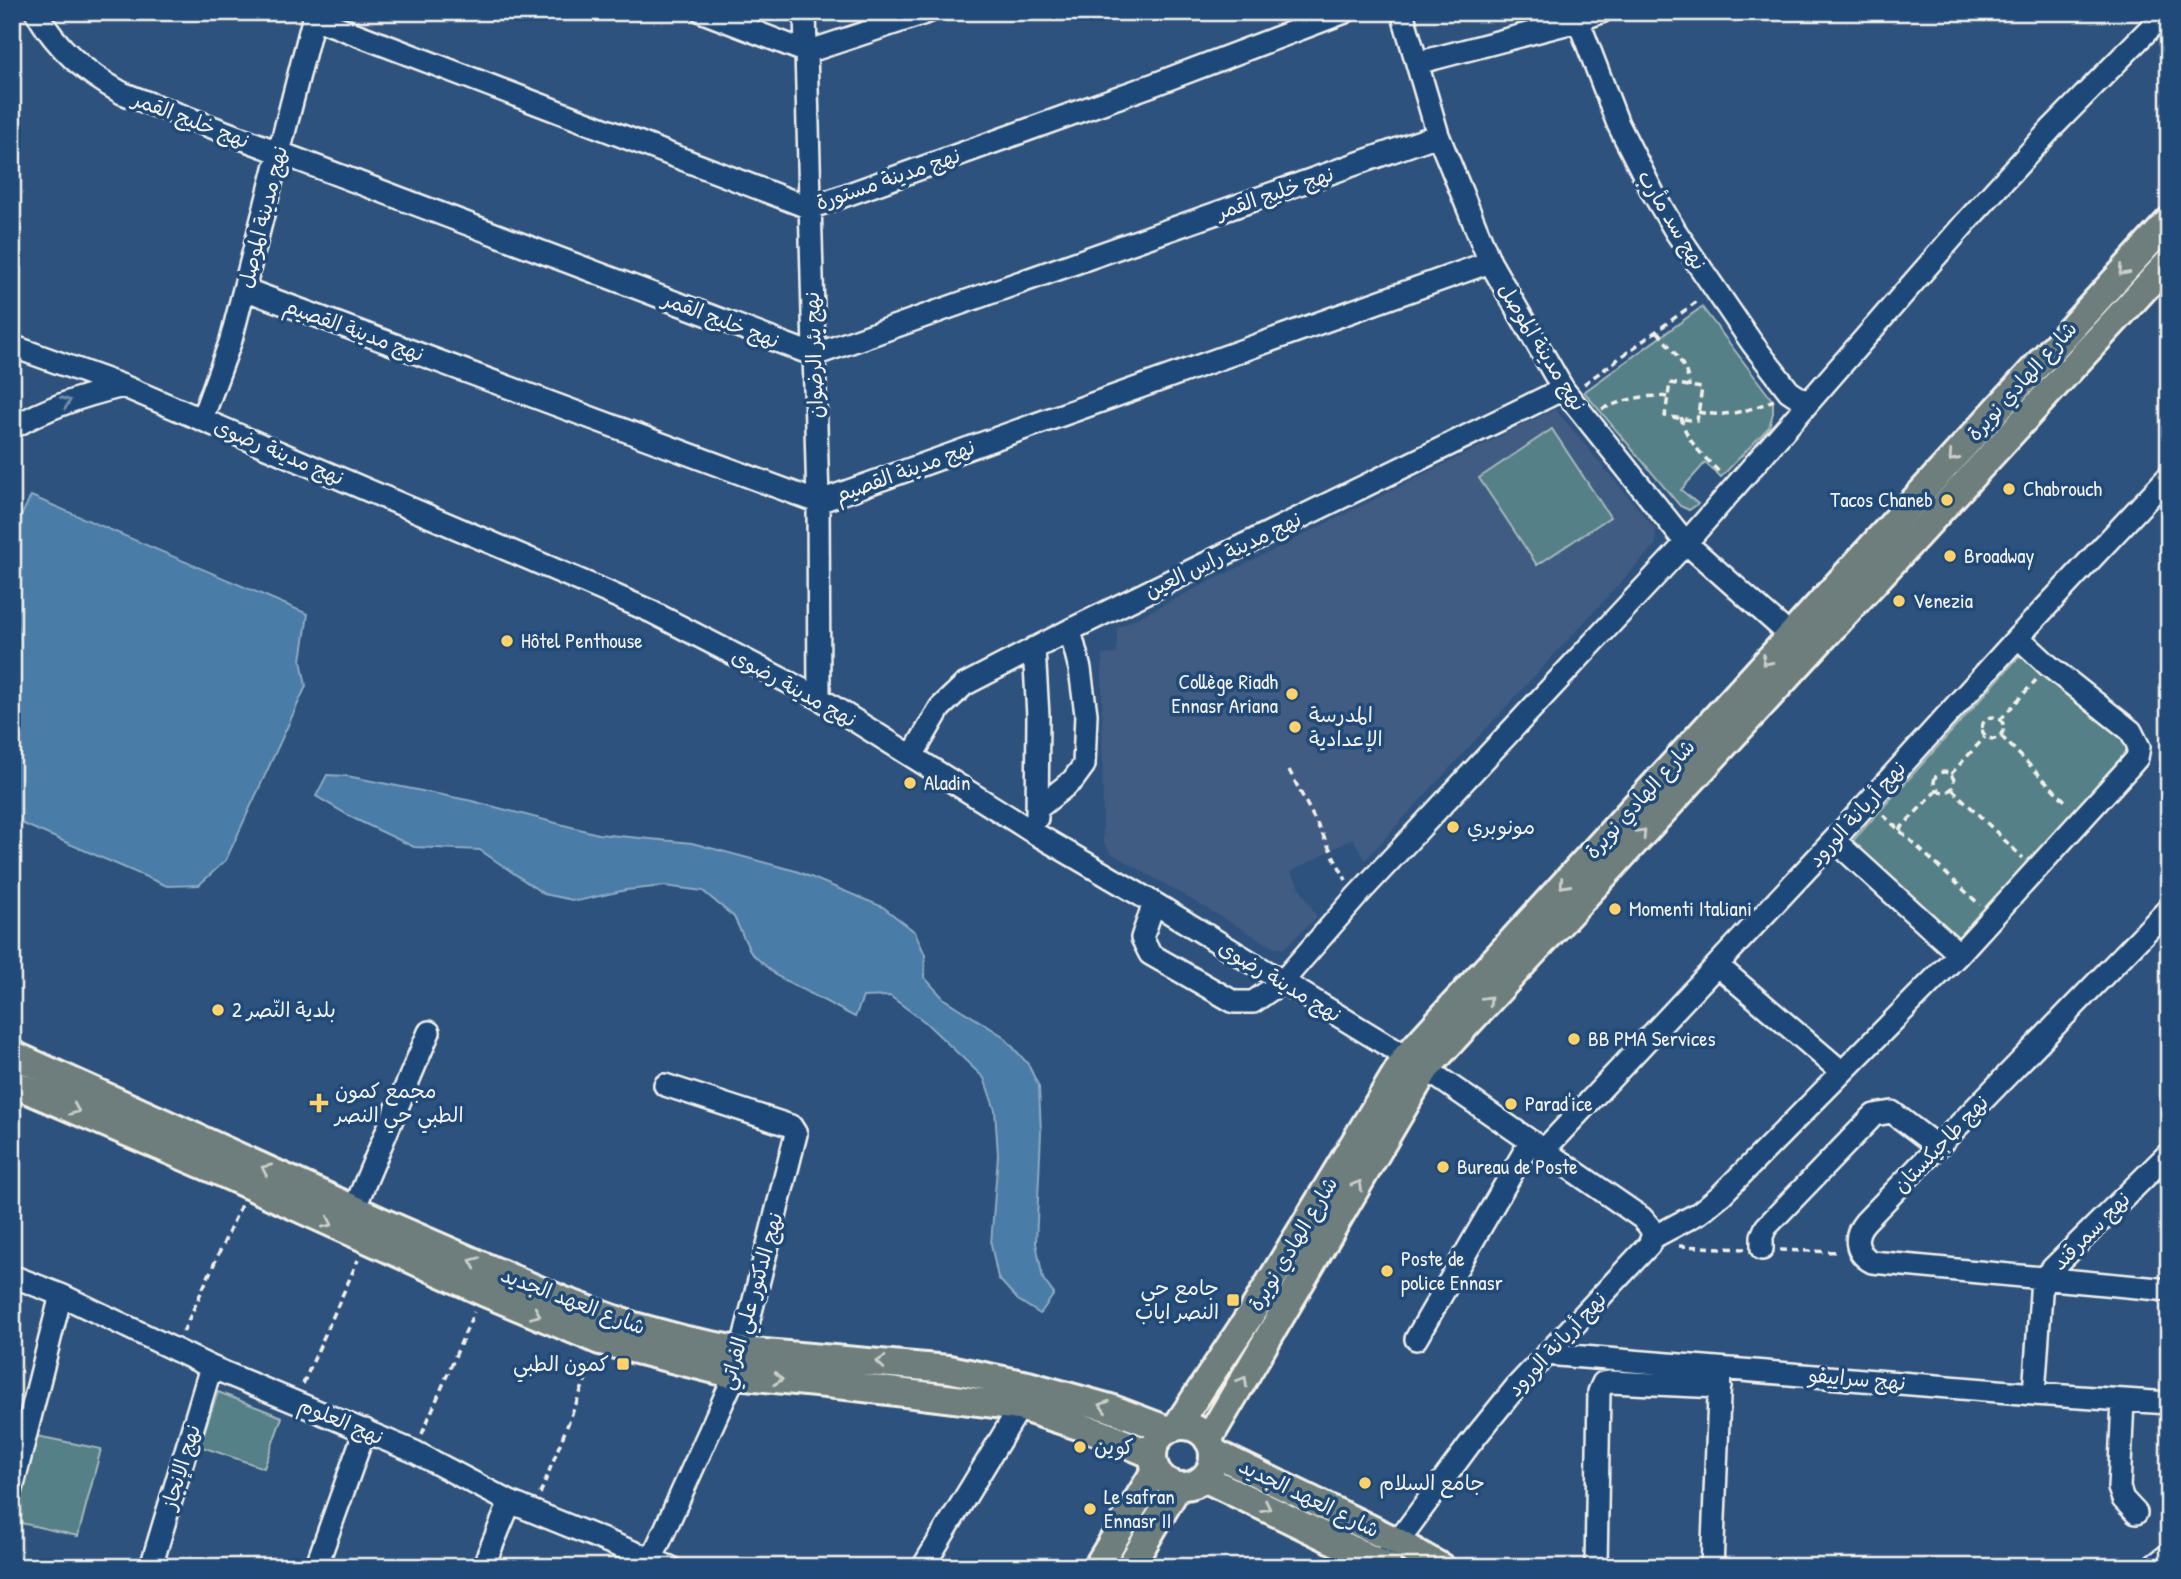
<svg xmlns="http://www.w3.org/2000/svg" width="2181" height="1579" viewBox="0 0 2181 1579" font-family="'Patrick Hand','Playpen Sans Arabic',sans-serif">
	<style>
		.built { fill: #415c83 }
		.green { fill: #568087; stroke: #a5b8b8; stroke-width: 2 }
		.water { fill: #497ca7; stroke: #8dabc1; stroke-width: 2 }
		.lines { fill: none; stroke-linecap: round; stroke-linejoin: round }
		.minor-casing { stroke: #f4f1e8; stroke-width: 26 }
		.major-casing { stroke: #f4f1e8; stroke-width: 32 }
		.path { stroke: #f4f1e8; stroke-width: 3.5; stroke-dasharray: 7 5; stroke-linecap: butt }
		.minor { stroke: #1f4a7a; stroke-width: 21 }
		.major { stroke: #6d7e7c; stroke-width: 26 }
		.oneway { stroke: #cccec8 }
		.oneway2 { stroke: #748da6 }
		.poi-dot { fill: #ffd166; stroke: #1f4a7a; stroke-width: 2.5 }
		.labels { text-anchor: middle; stroke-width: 7; stroke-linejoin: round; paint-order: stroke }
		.street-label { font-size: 21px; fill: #f4f1e8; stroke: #1f4a7a }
		.poi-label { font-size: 21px; fill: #f4f1e8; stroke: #1f4a7a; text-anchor: start }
	</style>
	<rect width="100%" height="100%" fill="#2e527e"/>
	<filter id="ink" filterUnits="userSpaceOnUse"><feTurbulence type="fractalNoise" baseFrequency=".0143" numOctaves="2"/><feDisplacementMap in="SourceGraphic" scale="14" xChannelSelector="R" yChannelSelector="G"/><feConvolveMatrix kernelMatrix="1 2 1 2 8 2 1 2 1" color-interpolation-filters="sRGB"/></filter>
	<g filter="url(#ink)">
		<!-- built -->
		<path class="built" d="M 1555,409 L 1655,529 L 1656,544 L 1365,860 L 1353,838 L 1291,872 L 1317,917 L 1284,948 L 1275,948 L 1111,853 L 1103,842 L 1102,655 L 1117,654 L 1117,628 Z"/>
		<!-- green -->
		<path class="green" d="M 1702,307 L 1773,401 L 1773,413 L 1769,427 L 1721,477 L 1705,463 L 1681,490 L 1698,504 L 1689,510 L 1680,506 L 1584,392 Z
			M 1552,429 L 1610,517 L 1537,565 L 1479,478 Z
			M 2024,651 L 2131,747 L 1957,940 L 1850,844 Z
			M 218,1392 L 282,1417 L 264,1468 L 199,1446 Z
			M 32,1435 L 101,1449 L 78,1536 L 12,1521 L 12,1511 Z"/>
		<!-- water -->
		<path class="water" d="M 31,496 L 308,614 L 301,660 L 306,686 L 226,860 L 199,885 L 167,886 L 12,819 L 12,534 Z
			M 327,775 L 347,776 L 472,801 L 598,834 L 692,843 L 796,871 L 883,907 L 915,932 L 925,955 L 924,977 L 944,999 L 1003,1036 L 1028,1064 L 1039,1087 L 1041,1133 L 1036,1243 L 1043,1279 L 1054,1294 L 1040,1314 L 1018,1300 L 998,1278 L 991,1244 L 998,1155 L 995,1110 L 984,1078 L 925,1022 L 890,996 L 863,997 L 855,1017 L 777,976 L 751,953 L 734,917 L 703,891 L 664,886 L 626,890 L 577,901 L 544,894 L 480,850 L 414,847 L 353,818 L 316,796 Z"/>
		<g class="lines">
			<!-- minor casing -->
			<g class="minor-casing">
				<path id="minor" d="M 36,12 C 58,50 85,72 122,93 L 814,355 L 1438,135
					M 703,12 L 807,52 L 928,12
					M 805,12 L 818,502 L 819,698
					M 1402,12 L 1438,135 L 1490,262 L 1563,389 L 1686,543 L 1802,646
					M 1575,12 L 1618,124 L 1653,193 L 1676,232 L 1752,343 L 1789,391 L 1807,403
					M 314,18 L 810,208 L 1155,84 L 1345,12
					M 1417,63 L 1577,21 L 1601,12
					M 244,289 L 818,502 L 1490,262
					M 12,346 L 123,386 L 600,589 L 652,612 L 819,698 L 1036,834 L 1154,903 L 1426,1069 L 1642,1218 L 1649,1226 L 1653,1234 L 1649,1245 L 1516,1387 L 1469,1445 L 1379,1567
					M 202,419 L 231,340 L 315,12
					M 12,428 C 48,407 83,396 123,386
					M 1034,648 L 1038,716 L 1037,818
					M 912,756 L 940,708 L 964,685 L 1070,630 L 1563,389
					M 1037,809 L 1073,780 L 1084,765 L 1086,714 L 1080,669 L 1070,630
					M 1834,840 L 1959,954 L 2131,765 L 2137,758 L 2139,747 L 2131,731 L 2049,666 L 2018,637
					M 1154,903 L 1142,938 L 1150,954 L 1234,1002 L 1253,1002 L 1282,982 L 1356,897 L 1686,543 L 1966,222 L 2052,128 L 2166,12
					M 2169,908 L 1865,1222 C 1853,1236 1855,1253 1872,1262 L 2169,1290
					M 1717,965 L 1842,1072
					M 1543,1151 L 1834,840 L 2018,637 L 2169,476
					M 354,1209 L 429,1032
					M 1652,1238 L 1699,1213 L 1721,1195 L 1959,954
					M 1762,1249 L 1762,1236 L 1766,1227 L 1874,1115 L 1892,1112 L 1938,1147
					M 12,1276 L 61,1295 L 211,1367 L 415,1452 L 510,1502 L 670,1567
					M 2042,1279 L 2169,1153
					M 1416,1339 L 1530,1142
					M 1546,1354 L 2034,1394 L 2169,1403
					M 2034,1394 L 2042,1279
					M 2123,1400 L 2119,1488 L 2123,1499 L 2136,1513
					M 12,1489 L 61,1295
					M 151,1567 L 211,1367
					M 316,1567 L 365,1430
					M 483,1567 L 510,1502
					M 648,1567 L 735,1375 L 796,1134 L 791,1126 L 665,1085
					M 923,1567 L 1020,1407
					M 1596,1567 L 1599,1392 L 1603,1383 L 1610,1382 L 1720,1387
					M 1712,1567 L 1720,1373
					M 2152,1567 L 2169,1554"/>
			</g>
			<!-- major casing -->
			<g class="major-casing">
				<path id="major" d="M 12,1054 L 392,1226 L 562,1300 L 634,1326 L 686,1340 L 742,1351 L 949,1369 L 1028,1385 L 1110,1408 L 1168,1430
					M 12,1083 L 215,1170 L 483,1292 L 600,1341 L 735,1375 L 856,1387 L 1020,1407 L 1100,1433 L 1153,1455
					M1153 1456a30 30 0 1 1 60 0a30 30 0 1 1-60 0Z
					M 1176,1427 L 1249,1317 L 1406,1057 L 2169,221
					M 1208,1440 L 1426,1069 L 2169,262
					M 1213,1452 L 1396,1541 L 1441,1567
					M 1204,1478 L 1388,1567
					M 1097,1567 L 1156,1469
					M 1130,1567 L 1178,1486"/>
			</g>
			<!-- path -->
			<path class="path" d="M 1658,332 C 1670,348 1689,366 1689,387
				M 1670,383 L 1702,388 L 1697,421 L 1665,416 Z
				M 1584,384 L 1699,300
				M 1602,409 C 1624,400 1644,394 1668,397
				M 1698,412 C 1726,418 1748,411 1774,400
				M 1681,417 C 1686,442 1705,457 1721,474
				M1982 728a11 11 0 1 1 22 0a11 11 0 1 1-22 0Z
				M 2000,720 L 2036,680
				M 2001,736 L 2068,804
				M 1289,770 L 1346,880
				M1934 782a10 10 0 1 1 20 0a10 10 0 1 1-20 0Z
				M 1951,774 L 1985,737
				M 1952,789 L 2023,858
				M 1883,815 L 1980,905
				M 1899,830 L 1937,790
				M 1679,1246 L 1745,1249
				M 1780,1250 L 1839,1252
				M 183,1332 L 241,1205
				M 303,1384 L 358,1260
				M 422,1434 L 474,1312
				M 540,1494 L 593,1361"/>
			<!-- minor -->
			<use href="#minor" class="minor"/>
			<!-- major -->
			<use href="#major" class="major"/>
		</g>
		<!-- one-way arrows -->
		<defs><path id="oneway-chevron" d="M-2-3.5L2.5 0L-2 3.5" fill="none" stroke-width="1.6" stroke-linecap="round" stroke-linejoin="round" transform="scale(1.75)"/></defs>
		<g class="oneway">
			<use href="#oneway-chevron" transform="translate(2123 271) rotate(132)"/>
			<use href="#oneway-chevron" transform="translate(1953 457) rotate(132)"/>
			<use href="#oneway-chevron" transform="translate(1766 661) rotate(132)"/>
			<use href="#oneway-chevron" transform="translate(1642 833) rotate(-47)"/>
			<use href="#oneway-chevron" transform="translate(1564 884) rotate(132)"/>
			<use href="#oneway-chevron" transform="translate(1488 1000) rotate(-47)"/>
			<use href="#oneway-chevron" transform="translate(75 1110) rotate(23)"/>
			<use href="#oneway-chevron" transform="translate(266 1169) rotate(-155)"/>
			<use href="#oneway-chevron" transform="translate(1358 1185) rotate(-60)"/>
			<use href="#oneway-chevron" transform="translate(328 1223) rotate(25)"/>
			<use href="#oneway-chevron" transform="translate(474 1262) rotate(-157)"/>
			<use href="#oneway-chevron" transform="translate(536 1314) rotate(23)"/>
			<use href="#oneway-chevron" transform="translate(881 1362) rotate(-175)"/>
			<use href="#oneway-chevron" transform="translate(778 1379) rotate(6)"/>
			<use href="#oneway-chevron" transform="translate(1243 1381) rotate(-60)"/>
			<use href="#oneway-chevron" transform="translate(1104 1406) rotate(-163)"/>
			<use href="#oneway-chevron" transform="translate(1266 1507) rotate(26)"/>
		</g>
		<use class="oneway2" href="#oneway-chevron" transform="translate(66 402) rotate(-21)"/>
	</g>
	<!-- markers -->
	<g class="poi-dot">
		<circle cx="2009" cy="489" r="7"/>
		<circle cx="1947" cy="500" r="7"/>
		<circle cx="1950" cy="556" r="7"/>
		<circle cx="1899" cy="601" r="7"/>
		<circle cx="507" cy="641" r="7"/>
		<circle cx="1292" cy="694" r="7"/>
		<circle cx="1295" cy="727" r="7"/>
		<circle cx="910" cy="783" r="7"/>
		<circle cx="1453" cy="827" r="7"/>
		<circle cx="1615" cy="909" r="7"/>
		<circle cx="218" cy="1010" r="7"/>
		<circle cx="1574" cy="1039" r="7"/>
		<path d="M315.5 1092.5h7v7h7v7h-7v7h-7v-7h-7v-7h7z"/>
		<circle cx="1511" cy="1104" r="7"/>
		<circle cx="1443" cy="1167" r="7"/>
		<circle cx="1387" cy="1271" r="7"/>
		<rect x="1226" y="1293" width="14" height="14" rx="3.5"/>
		<rect x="616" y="1357" width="14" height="14" rx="3.5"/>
		<circle cx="1080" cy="1447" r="7"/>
		<circle cx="1365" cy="1483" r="7"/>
		<circle cx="1090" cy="1509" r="7"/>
	</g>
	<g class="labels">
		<!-- street labels -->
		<g class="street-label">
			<text transform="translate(191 120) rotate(21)" y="7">نهج خليج القمر</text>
			<text transform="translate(888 179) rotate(-19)" y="7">نهج مدينة مستورة</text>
			<text transform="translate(1275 193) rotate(-19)" y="7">نهج خليج القمر</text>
			<text transform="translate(263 217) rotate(-76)" y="7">نهج مدينة الموصل</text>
			<text transform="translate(1672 220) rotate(59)" y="7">نهج سد مأرب</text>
			<text transform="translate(721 320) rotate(21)" y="7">نهج خليج القمر</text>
			<text transform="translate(354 330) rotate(20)" y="7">نهج مدينة القصيم</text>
			<text transform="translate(1542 347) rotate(58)" y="7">نهج مدينة الموصل</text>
			<text transform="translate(814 355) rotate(-92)" y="7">نهج بئر الرضوان</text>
			<text transform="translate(2022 381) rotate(-48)" y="7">شارع الهادي نويرة</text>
			<text transform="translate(279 452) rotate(23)" y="7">نهج مدينة رضوى</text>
			<text transform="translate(905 471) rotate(-20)" y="7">نهج مدينة القصيم</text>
			<text transform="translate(1223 555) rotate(-26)" y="7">نهج مدينة راس العين</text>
			<text transform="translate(794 688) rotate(29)" y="7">نهج مدينة رضوى</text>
			<text transform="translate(1640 799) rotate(-48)" y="7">شارع الهادي نويرة</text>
			<text transform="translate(1857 814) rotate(-48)" y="7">نهج أريانة الورود</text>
			<text transform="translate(1280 981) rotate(31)" y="7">نهج مدينة رضوى</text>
			<text transform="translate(1941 1144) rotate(-46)" y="7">نهج طاجيكستان</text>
			<text transform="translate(2091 1231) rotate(-45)" y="7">نهج سمرقند</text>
			<text transform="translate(1293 1244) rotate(-59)" y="7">شارع الهادي نويرة</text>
			<text transform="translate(573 1301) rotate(21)" y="7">شارع العهد الجديد</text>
			<text transform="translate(751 1301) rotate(-74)" y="7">نهج الدكتور علي الفراتي</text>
			<text transform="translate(1557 1344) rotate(-47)" y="7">نهج أريانة الورود</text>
			<text transform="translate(1857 1379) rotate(5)" y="7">نهج سراييفو</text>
			<text transform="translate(341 1421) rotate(23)" y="7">نهج العلوم</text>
			<text transform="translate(181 1467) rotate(-73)" y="7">نهج الإنجاز</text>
			<text transform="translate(1309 1498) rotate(26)" y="7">شارع العهد الجديد</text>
		</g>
		<!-- poi labels -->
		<g class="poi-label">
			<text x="2023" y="496">Chabrouch</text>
			<text x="1933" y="507" text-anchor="end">Tacos Chaneb</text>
			<text x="1964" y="563">Broadway</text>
			<text x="1913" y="608">Venezia</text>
			<text x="521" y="648">Hôtel Penthouse</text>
			<text x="1278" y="689" text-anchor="end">Collège Riadh<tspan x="1278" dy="24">Ennasr Ariana</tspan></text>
			<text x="1309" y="722">المدرسة<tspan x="1309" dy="24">الإعدادية</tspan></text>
			<text x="924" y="790">Aladin</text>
			<text x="1467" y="834">مونوبري</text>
			<text x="1629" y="916">Momenti Italiani</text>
			<text x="232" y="1017">بلدية النّصر 2</text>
			<text x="1588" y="1046">BB PMA Services</text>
			<text x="335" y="1098">مجمع كمون<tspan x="335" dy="24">الطبي حي النصر</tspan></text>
			<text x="1525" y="1111">Parad'ice</text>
			<text x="1457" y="1174">Bureau de Poste</text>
			<text x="1401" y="1266">Poste de<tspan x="1401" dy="24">police Ennasr</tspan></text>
			<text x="1219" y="1295" text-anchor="end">جامع حي<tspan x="1219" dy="24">النصر اياب</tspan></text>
			<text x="609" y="1371" text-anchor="end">كمون الطبي</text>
			<text x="1094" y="1454">كوين</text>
			<text x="1379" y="1490">جامع السلام</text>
			<text x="1104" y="1504">Le safran<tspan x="1104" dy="24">Ennasr II</tspan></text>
		</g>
	</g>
	<!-- margin -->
	<rect width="2181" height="1579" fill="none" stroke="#1f4a7a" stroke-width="42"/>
	<rect x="21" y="21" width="2139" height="1537" fill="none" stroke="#f4f1e8" stroke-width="2.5" filter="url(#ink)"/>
</svg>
